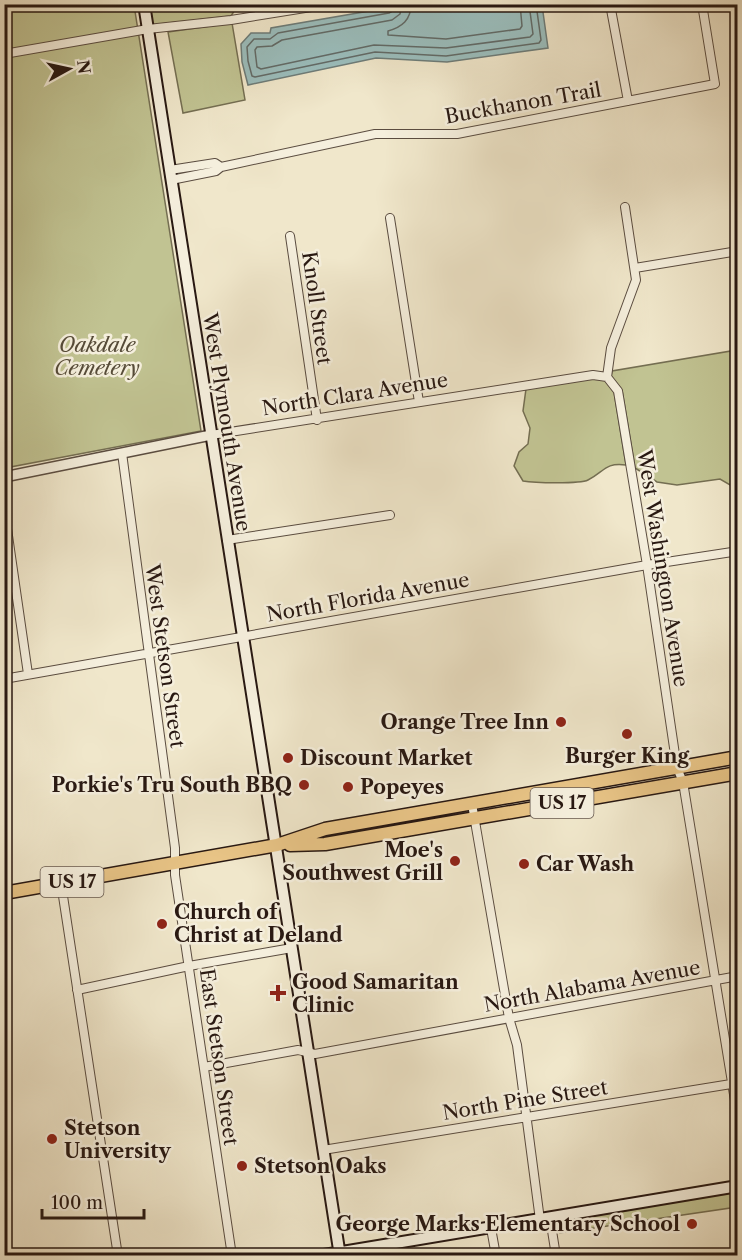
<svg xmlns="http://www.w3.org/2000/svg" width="742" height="1260" viewBox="0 0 742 1260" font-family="'Libre Caslon Text',serif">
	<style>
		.green { fill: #c1c392; stroke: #746e52; stroke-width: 1.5 }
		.water { fill: #9bbebd; stroke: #6d7c79; stroke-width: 1.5 }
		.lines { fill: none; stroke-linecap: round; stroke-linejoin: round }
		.shore { stroke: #626b68; stroke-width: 1.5 }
		.minor-casing { stroke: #5a4c40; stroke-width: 10 }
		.tertiary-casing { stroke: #5a4c40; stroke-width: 12 }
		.secondary-casing { stroke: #281812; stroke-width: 14 }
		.primary-casing { stroke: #281812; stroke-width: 15 }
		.minor { stroke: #f5efdd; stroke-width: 8 }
		.tertiary { stroke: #f5efdd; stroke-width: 9 }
		.secondary { stroke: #f5efdd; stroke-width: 10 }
		.primary { stroke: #e8c486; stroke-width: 12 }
		.poi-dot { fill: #8f2418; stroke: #f5efdd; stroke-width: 2 }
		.labels { text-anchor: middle; stroke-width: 5; stroke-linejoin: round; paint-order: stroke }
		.shield { fill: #f5efdd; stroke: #66584f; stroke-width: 1.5 }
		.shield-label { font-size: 18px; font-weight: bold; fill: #281812 }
		.street-label { font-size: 20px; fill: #281812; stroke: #f5efdd }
		.park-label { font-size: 20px; font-style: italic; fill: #564b38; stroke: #f5efdd }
		.poi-label { font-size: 20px; font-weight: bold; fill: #281812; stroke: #f5efdd; text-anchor: start }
	</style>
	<rect width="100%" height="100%" fill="#f0e7cb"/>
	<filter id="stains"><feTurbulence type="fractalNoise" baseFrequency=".00333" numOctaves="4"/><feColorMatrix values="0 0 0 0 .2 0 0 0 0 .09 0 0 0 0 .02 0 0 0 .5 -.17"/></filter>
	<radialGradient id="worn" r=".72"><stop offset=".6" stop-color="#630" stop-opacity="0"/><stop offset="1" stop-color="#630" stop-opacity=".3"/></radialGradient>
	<!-- green -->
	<path class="green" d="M 5,5 L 134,5 L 201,431 L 5,468 Z
		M 148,5 L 238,5 L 231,16 L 151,25 Z
		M 232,23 L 245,100 L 183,113 L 168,32 Z
		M 737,350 L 737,489 L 720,479 L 677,485 L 657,482 L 635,468 L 622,390 L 611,376 L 612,371 Z
		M 593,378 L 605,380 L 614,392 L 626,465 C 605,462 604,472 588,480 C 580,484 534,483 523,481 L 514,466 L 519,452 L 528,444 L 530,428 L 523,411 L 526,389 Z
		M 737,1191 L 737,1207 L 560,1233 L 560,1231 L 575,1219 Z"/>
	<!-- water -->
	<path class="water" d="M 542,5 L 548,48 L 447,62 L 376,58 L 248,85 L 242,62 L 241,44 L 251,33 L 270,33 L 271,28 L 404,5 Z"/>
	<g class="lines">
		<!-- shore -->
		<path class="shore" d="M 395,4 L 394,10 L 389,13 L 278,33 L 270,39 L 254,39 L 247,47 L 248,61 L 252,76 L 255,77 L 375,52 L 446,56 L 539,43 L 541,40 L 536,4
			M 402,4 L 400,14 L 392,20 L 282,40 L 272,46 L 257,47 L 255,50 L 257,67 L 261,69 L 374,45 L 446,48 L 530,37 L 533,34 L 529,4
			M 411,4 C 411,20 402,27 388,31 L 388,35 L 446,39 L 520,29 L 522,26 L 520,4"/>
		<!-- minor casing -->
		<g class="minor-casing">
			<path id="minor" d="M 610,4 L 628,101
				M 4,54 L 148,29 L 231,20 L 330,4
				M 170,170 L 215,163 L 221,167
				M 171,180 L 216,171 L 221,167 L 375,134 L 457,134 L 715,84 L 702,4
				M 390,218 L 419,402
				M 290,236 L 317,420
				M 635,268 L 738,251
				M 607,377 L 618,391 L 647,565 L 677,768 L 683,782 L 738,1119
				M 607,377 L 611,348 L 636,280 L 625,207
				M 211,435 L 593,375 L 607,377
				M 122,453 L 175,848 L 175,875 L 232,1256
				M 4,508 L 28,674
				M 227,540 L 390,515
				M 4,679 L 647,565 L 732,552 L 738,554
				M 472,804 L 509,1018 L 517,1045 L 540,1220
				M 61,883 L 118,1256
				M 77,990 L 189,966 L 292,948
				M 204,1067 L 298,1050 L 315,1054 L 738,976
				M 323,1150 L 731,1084
				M 550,1218 L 556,1256
				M 491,1228 L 496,1256"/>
		</g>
		<!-- tertiary casing -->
		<g class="tertiary-casing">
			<path id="tertiary" d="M 4,477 L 211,435"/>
		</g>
		<!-- secondary casing -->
		<g class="secondary-casing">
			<path id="secondary" d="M 144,4 L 340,1256
				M 318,1256 L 738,1186"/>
		</g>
		<!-- primary casing -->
		<g class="primary-casing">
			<path id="primary" d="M 290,845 L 325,844 L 738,773
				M 4,893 L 277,845 L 325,829 L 738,757"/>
		</g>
		<!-- minor -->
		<use href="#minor" class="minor"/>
		<!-- tertiary -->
		<use href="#tertiary" class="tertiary"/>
		<!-- secondary -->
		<use href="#secondary" class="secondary"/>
		<!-- primary -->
		<use href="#primary" class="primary"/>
	</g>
	<!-- markers -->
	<g class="poi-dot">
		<circle cx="561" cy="722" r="6"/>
		<circle cx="627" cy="734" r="6"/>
		<circle cx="288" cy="758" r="6"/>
		<circle cx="304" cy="785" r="6"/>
		<circle cx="348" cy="787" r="6"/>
		<circle cx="455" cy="861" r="6"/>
		<circle cx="524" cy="864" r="6"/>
		<circle cx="162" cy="924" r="6"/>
		<path d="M275 984h6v6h6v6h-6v6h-6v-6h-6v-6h6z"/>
		<circle cx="52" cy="1139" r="6"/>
		<circle cx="242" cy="1166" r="6"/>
		<circle cx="692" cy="1224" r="6"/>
	</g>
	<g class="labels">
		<!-- shield labels -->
		<g class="shield">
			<rect x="530.5" y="788" width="63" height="30" rx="4.5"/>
			<rect x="40.5" y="867" width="63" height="30" rx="4.5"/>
		</g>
		<g class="shield-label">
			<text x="562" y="809">US 17</text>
			<text x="72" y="888">US 17</text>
		</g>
		<!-- street labels -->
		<g class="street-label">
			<text transform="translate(523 103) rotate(-10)" y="7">Buckhanon Trail</text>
			<text transform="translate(317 308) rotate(82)" y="7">Knoll Street</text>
			<text transform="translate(355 394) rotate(-9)" y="7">North Clara Avenue</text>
			<text transform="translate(227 422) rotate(81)" y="7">West Plymouth Avenue</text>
			<text transform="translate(663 568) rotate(81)" y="7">West Washington Avenue</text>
			<text transform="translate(368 597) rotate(-10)" y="7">North Florida Avenue</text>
			<text transform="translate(165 656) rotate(82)" y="7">West Stetson Street</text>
			<text transform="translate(592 986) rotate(-10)" y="7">North Alabama Avenue</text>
			<text transform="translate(219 1057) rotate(82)" y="7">East Stetson Street</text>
			<text transform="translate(525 1100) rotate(-9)" y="7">North Pine Street</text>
		</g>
		<!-- park labels -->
		<g class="park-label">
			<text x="97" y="352">Oakdale<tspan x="97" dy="23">Cemetery</tspan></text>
		</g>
		<!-- poi labels -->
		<g class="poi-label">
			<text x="549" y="729" text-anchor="end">Orange Tree Inn</text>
			<text x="627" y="763" text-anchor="middle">Burger King</text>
			<text x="300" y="765">Discount Market</text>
			<text x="292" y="792" text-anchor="end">Porkie's Tru South BBQ</text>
			<text x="360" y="794">Popeyes</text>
			<text x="443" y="857" text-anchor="end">Moe's<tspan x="443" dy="23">Southwest Grill</tspan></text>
			<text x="536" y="871">Car Wash</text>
			<text x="174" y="919">Church of<tspan x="174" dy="23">Christ at Deland</tspan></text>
			<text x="292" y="989">Good Samaritan<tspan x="292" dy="23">Clinic</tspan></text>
			<text x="64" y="1135">Stetson<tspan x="64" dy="23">University</tspan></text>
			<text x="254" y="1173">Stetson Oaks</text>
			<text x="680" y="1231" text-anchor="end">George Marks Elementary School</text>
		</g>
	</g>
	<!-- margin -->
	<rect width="742" height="1260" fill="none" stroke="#f0e7cb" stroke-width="24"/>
	<rect x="6" y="6" width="730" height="1248" fill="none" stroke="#281812" stroke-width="3"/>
	<rect x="12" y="12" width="718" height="1236" fill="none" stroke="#281812" stroke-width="1.5"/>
	<!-- north arrow -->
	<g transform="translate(69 69) rotate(82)" stroke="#f5efdd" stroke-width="4.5" paint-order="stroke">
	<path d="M0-4.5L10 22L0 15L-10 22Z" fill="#281812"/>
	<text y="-9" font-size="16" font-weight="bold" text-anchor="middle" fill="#281812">N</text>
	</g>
	<!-- scale -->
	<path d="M42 1209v9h102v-9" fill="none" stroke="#281812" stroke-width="3"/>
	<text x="51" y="1209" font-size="18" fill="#281812" stroke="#f5efdd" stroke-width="4.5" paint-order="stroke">100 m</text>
	<rect width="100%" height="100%" filter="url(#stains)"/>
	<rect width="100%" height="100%" fill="url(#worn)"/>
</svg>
